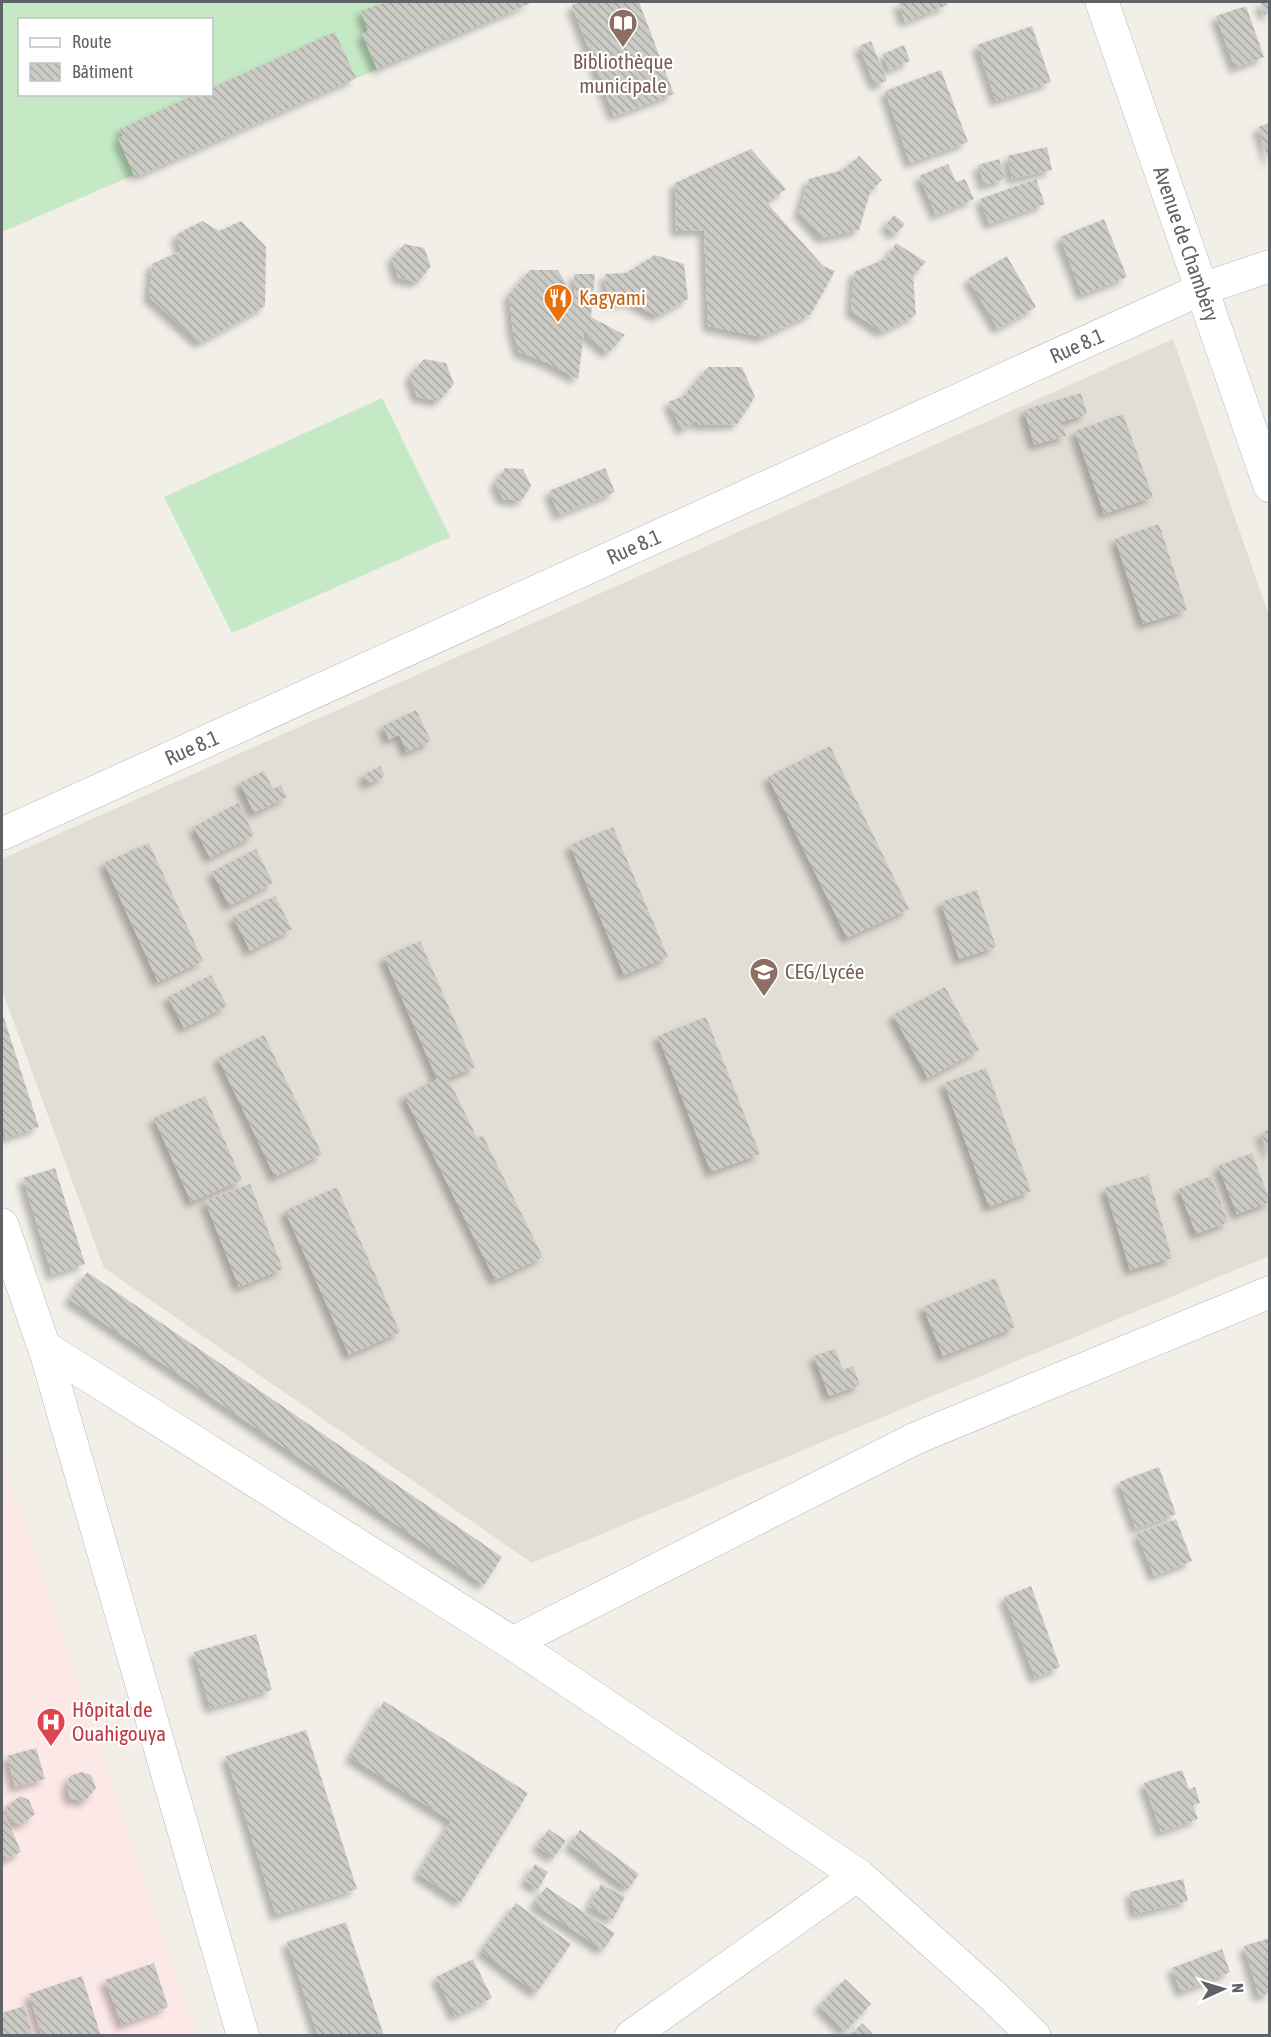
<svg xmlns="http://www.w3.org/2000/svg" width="1271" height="2037" viewBox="0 0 1271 2037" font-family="'Asap Condensed',sans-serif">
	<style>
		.education { fill: #e1ded6 }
		.medical { fill: #fce8e6 }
		.pitch { fill: #c5e8c5; fill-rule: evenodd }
		.building { fill: url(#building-back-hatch); filter: url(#shadow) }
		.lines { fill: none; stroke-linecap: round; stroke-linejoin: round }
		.minor-casing { stroke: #b5b8bc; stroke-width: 33 }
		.tertiary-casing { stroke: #b5b8bc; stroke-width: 34 }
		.secondary-casing { stroke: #b6babf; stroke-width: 34 }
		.minor { stroke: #fff; stroke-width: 32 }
		.tertiary { stroke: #fff; stroke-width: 33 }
		.secondary { stroke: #fff; stroke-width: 33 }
		.labels { text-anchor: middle; stroke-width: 4.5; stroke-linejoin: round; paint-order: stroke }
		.education-label { font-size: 21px; fill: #785e54; stroke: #fff }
		.street-label { font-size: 21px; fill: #5f6368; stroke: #fff }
		.food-label { font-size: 21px; fill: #c56008; stroke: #fff; text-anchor: start }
		.health-label { font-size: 21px; fill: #be3a42; stroke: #fff; text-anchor: start }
	</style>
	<defs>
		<pattern id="building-back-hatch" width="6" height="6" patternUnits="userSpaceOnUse" patternTransform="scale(1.5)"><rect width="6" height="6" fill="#cccac5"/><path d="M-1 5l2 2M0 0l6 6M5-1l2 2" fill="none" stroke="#a9a8a4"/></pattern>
		<filter id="shadow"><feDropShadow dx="-5.5" dy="5.5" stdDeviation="3" flood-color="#0004"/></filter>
	</defs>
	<rect width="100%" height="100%" fill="#f1efe8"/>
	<!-- education -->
	<path class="education" d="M 1173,339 L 1269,616 L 1269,1256 L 532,1563 L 104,1268 L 2,990 L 2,859 Z"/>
	<!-- medical -->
	<path class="medical" d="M 2,1459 L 198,2035 L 2,2035 Z"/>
	<!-- pitch -->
	<path class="pitch" d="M 2,2 L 533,2 L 2,232 ZM 20,20 L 212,20 L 212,94 L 20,94 Z
		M 382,398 L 450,537 L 232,633 L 164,497 Z"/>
	<!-- building -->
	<path class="building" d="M 387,2 L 533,2 L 377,69 L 362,34 L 368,31 L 361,11 Z
		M 581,2 L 639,2 L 674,94 L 614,116 L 572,5 Z
		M 898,2 L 946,2 L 948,5 L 905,22 Z
		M 1260,2 L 1270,2 L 1270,13 L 1264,15 Z
		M 1246,6 L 1264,57 L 1235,68 L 1216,16 Z
		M 1032,26 L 1051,82 L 996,101 L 977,45 Z
		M 335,32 L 356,78 L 140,175 L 139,173 L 134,175 L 118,138 L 123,136 L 120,129 L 196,94 L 212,94 L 212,88 Z
		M 871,41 L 887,81 L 875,85 L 859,46 Z
		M 904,45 L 910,61 L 889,70 L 883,54 Z
		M 941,70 L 968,142 L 910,163 L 885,91 Z
		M 1270,123 L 1270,162 L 1269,162 L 1258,127 Z
		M 1047,147 L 1052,170 L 1012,179 L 1007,156 Z
		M 751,149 L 786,189 L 767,203 L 823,266 L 835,271 L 811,314 L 762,337 L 708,326 L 704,230 L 676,231 L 675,183 Z
		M 859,156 L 882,180 L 870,192 L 859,230 L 822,238 L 799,212 L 809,179 L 843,170 Z
		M 999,159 L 1005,179 L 984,185 L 978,165 Z
		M 948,164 L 956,182 L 965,179 L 974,199 L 936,215 L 919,176 Z
		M 1036,179 L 1045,204 L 989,224 L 980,199 Z
		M 894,215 L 905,224 L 895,235 L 885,226 Z
		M 1104,219 L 1127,277 L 1082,295 L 1060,237 Z
		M 202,221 L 219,231 L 241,221 L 266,247 L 265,306 L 200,343 L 149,297 L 152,264 L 181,251 L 176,235 Z
		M 896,243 L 926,262 L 913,275 L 916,315 L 882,332 L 851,311 L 854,272 L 887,258 Z
		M 404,244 L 424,248 L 431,266 L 418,282 L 398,278 L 392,259 Z
		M 655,255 L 684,264 L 688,299 L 657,316 L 629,301 L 607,304 L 605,274 L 626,273 Z
		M 1007,256 L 1036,307 L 998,329 L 968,279 Z
		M 530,270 L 558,270 L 575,299 L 574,274 L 595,274 L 591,317 L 625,335 L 608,353 L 584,333 L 578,379 L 546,362 L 519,352 L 513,331 L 509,295 Z
		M 424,359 L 446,363 L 454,384 L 439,401 L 417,397 L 410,376 Z
		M 708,367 L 742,367 L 755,397 L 737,424 L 700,425 L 696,421 L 682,430 L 668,402 L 684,396 Z
		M 1081,393 L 1087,414 L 1062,422 L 1066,436 L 1034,445 L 1024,410 Z
		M 1123,414 L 1153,497 L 1104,514 L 1075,431 Z
		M 505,468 L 523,469 L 531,486 L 521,501 L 503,499 L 495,484 Z
		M 605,468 L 615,492 L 559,515 L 549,491 Z
		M 1159,524 L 1187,610 L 1143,624 L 1115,539 Z
		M 416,710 L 431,741 L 407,752 L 399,735 L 389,740 L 383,726 Z
		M 830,746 L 909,909 L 847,938 L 768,777 Z
		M 380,766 L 385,776 L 368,784 L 363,775 Z
		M 264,771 L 273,789 L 281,785 L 287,797 L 254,813 L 240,783 Z
		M 238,803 L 254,835 L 210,858 L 194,827 Z
		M 613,827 L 668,957 L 624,975 L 570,845 Z
		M 149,843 L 203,961 L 158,982 L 104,863 Z
		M 256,849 L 273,883 L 229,906 L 212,872 Z
		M 977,890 L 996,947 L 959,959 L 941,902 Z
		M 275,896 L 292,929 L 250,951 L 233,917 Z
		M 420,941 L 475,1067 L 448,1078 L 477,1138 L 483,1136 L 543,1257 L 495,1280 L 404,1096 L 437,1079 L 384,957 Z
		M 211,975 L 227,1006 L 184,1028 L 168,997 Z
		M 945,987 L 979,1050 L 928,1078 L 893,1015 Z
		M 2,1012 L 39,1127 L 6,1138 L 2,1123 Z
		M 706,1017 L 760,1154 L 711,1172 L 658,1036 Z
		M 264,1035 L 322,1154 L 275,1177 L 218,1058 Z
		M 986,1068 L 1031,1191 L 989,1207 L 944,1083 Z
		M 205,1096 L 242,1180 L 191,1202 L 154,1118 Z
		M 1270,1129 L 1270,1154 L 1269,1154 L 1261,1133 Z
		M 1252,1153 L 1270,1202 L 1237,1214 L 1218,1166 Z
		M 55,1168 L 85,1264 L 52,1275 L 23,1178 Z
		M 1148,1175 L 1172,1258 L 1130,1270 L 1105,1188 Z
		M 1211,1176 L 1228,1222 L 1196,1234 L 1179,1189 Z
		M 250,1184 L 283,1269 L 239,1287 L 205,1201 Z
		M 337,1187 L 400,1332 L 349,1355 L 285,1211 Z
		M 87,1272 L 502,1557 L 484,1585 L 69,1299 Z
		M 995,1278 L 1015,1327 L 943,1356 L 923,1307 Z
		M 835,1349 L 843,1370 L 853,1366 L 860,1385 L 829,1396 L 814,1356 Z
		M 1159,1467 L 1176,1514 L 1136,1529 L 1119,1482 Z
		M 1176,1519 L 1192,1561 L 1154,1576 L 1137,1534 Z
		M 1031,1586 L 1060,1667 L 1035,1678 L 1004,1597 Z
		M 256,1634 L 272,1690 L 210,1708 L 194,1652 Z
		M 384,1701 L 528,1793 L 461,1902 L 418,1874 L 451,1821 L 350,1757 Z
		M 306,1730 L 357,1889 L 276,1915 L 226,1756 Z
		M 36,1748 L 45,1779 L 15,1787 L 7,1756 Z
		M 1182,1770 L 1189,1789 L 1195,1787 L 1200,1803 L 1193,1805 L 1198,1819 L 1161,1832 L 1144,1783 Z
		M 81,1772 L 91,1775 L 96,1788 L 85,1801 L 70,1799 L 67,1787 L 70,1776 Z
		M 20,1796 L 29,1800 L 35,1814 L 22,1824 L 11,1822 L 8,1816 L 7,1807 Z
		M 2,1807 L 21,1852 L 2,1861 Z
		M 549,1829 L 566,1841 L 553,1858 L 537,1846 Z
		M 580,1830 L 639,1874 L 628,1889 L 569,1845 Z
		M 535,1864 L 548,1872 L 538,1889 L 525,1881 Z
		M 1183,1879 L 1188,1901 L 1135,1914 L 1130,1892 Z
		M 601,1884 L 625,1897 L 613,1919 L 589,1907 Z
		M 546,1887 L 615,1933 L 603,1950 L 534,1904 Z
		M 516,1903 L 571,1944 L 536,1993 L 481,1951 Z
		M 346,1922 L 384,2036 L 318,2036 L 287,1942 Z
		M 1270,1938 L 1270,1993 L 1259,1996 L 1244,1946 Z
		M 1222,1949 L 1230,1972 L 1181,1992 L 1172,1968 Z
		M 473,1959 L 492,1998 L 455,2016 L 436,1977 Z
		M 154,1963 L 168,2007 L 122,2025 L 105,1980 Z
		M 82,1976 L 101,2036 L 42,2036 L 29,1994 Z
		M 845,1979 L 871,2004 L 845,2032 L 819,2006 Z
		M 24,2006 L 33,2036 L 2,2036 L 2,2013 Z
		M 862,2023 L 875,2036 L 850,2036 Z"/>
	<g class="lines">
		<!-- minor casing -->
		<g class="minor-casing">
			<path id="minor" d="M 2,834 L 1202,289 L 1270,266
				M 44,1347 L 243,2036
				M 512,1643 L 914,1439 L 1270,1292
				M 631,2036 L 858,1875"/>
		</g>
		<!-- tertiary casing -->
		<g class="tertiary-casing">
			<path id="tertiary" d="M 1102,2 L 1270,486"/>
		</g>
		<!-- secondary casing -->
		<g class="secondary-casing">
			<path id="secondary" d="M 2,1225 L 44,1347 L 512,1643 L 858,1875 L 992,1995 L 1034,2036"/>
		</g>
		<!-- minor -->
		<use href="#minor" class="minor"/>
		<!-- tertiary -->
		<use href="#tertiary" class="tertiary"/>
		<!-- secondary -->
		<use href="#secondary" class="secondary"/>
	</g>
	<!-- icons -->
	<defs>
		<g id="library-pin" transform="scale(1.5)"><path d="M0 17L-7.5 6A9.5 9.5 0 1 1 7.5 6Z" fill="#8d6e63" stroke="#fff"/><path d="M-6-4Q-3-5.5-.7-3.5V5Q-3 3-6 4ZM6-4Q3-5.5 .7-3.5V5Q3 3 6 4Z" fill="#fff"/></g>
		<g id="restaurant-pin" transform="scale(1.5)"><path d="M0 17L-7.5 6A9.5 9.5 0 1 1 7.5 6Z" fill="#e8710a" stroke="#fff"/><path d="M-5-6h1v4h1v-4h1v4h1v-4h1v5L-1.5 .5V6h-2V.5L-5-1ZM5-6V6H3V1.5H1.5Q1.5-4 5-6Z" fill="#fff"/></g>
		<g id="school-pin" transform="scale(1.5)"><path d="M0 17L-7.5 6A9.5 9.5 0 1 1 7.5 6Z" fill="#8d6e63" stroke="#fff"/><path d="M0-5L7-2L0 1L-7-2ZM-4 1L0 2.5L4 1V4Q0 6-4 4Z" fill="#fff"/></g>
		<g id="hospital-pin" transform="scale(1.5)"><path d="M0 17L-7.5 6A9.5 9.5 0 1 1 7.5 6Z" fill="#e0444e" stroke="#fff"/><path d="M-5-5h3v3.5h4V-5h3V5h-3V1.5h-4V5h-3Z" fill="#fff"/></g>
	</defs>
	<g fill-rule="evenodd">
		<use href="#library-pin" x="623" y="23"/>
		<use href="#restaurant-pin" x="558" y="298"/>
		<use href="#school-pin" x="764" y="972"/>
		<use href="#hospital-pin" x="51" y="1722"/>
	</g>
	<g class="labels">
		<!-- education labels -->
		<g class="education-label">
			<text x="623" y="69">Bibliothèque<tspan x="623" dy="24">municipale</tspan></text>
			<text x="785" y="979" text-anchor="start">CEG/Lycée</text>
		</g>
		<!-- street labels -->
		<g class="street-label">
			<text transform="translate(1186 244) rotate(71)" y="7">Avenue de Chambéry</text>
			<text transform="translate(1077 346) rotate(-24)" y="7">Rue 8.1</text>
			<text transform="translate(634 547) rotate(-24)" y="7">Rue 8.1</text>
			<text transform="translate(192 748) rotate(-24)" y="7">Rue 8.1</text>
		</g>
		<!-- food labels -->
		<g class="food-label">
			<text x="579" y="305">Kagyami</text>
		</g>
		<!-- health labels -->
		<g class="health-label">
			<text x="72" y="1717">Hôpital de<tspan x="72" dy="24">Ouahigouya</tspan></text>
		</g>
	</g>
	<!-- border -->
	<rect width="1271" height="2037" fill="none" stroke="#5f6368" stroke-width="6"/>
	<!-- legend -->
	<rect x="18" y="18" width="195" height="78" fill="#ffffff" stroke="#bfc1c3" stroke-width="1.5"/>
	<rect x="30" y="38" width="30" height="9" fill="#ffffff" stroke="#bfc1c3" stroke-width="1.5"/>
	<text x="72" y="48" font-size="18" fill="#5f6368">Route</text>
	<rect x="30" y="63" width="30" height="18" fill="url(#building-back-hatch)" stroke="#bfc1c3" stroke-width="1.5"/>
	<text x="72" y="78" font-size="18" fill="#5f6368">Bâtiment</text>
	<!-- north arrow -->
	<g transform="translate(1223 1989) rotate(86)" stroke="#ffffff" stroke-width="4.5" paint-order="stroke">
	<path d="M0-4.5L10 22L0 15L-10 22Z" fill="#5f6368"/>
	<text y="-9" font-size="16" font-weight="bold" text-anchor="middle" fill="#5f6368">N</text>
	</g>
</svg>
